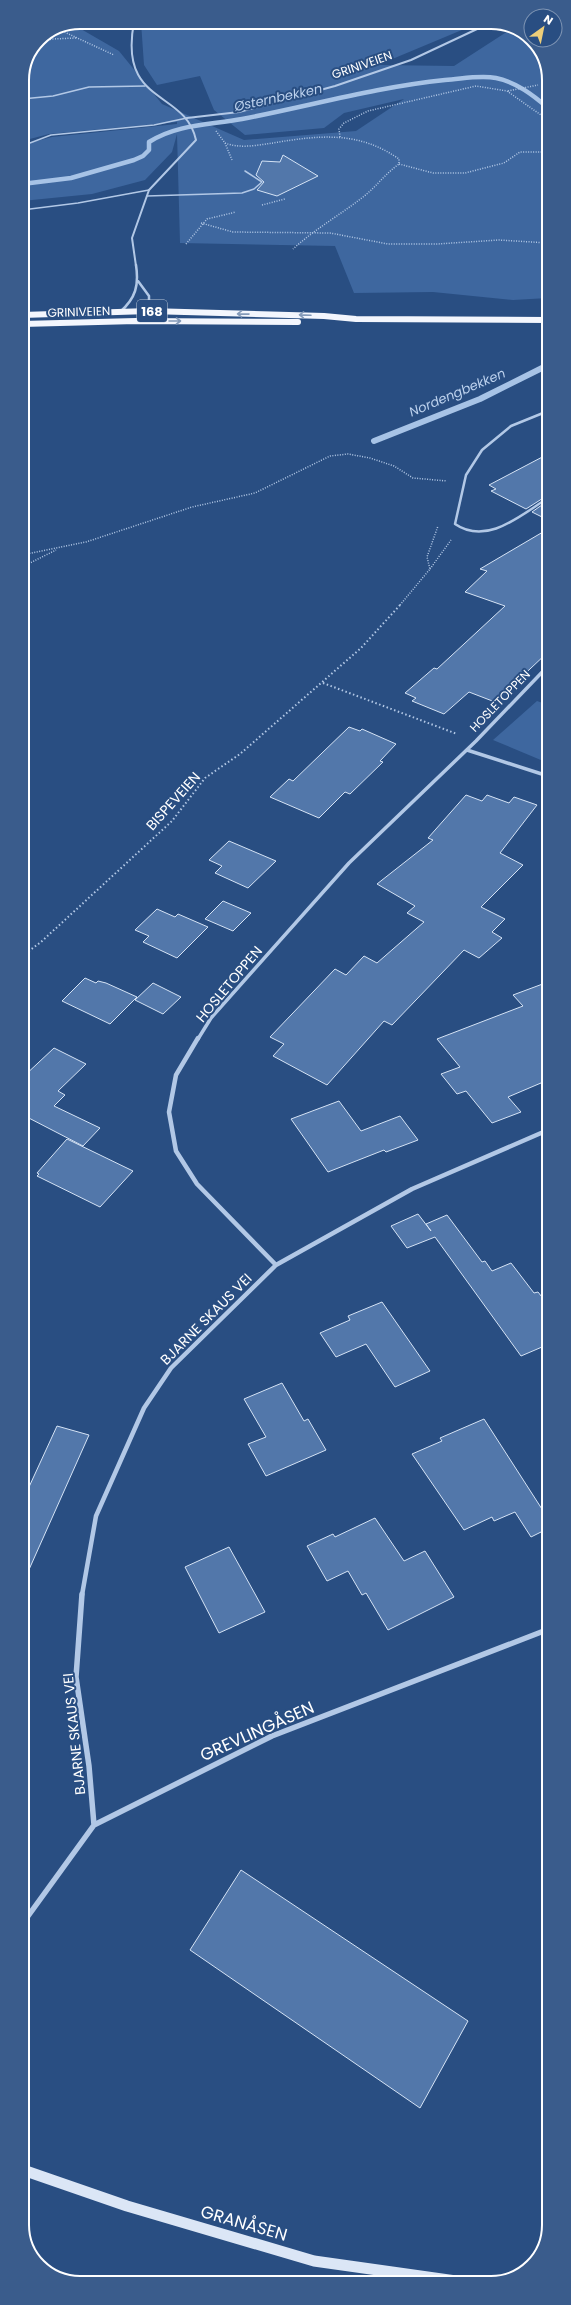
<svg xmlns="http://www.w3.org/2000/svg" width="571" height="2305" viewBox="0 0 571 2305" font-family="Poppins,sans-serif">
	<style>
		.green { fill: #3e679f }
		.lines { fill: none; stroke-linecap: round; stroke-linejoin: round }
		.stream-far1 { stroke: #a7c3e6; stroke-width: 4.5 }
		.stream { stroke: #a7c3e6; stroke-width: 6 }
		.building { fill: #5277aa; stroke: #d5e3f5 }
		.path-far1 { stroke: #b2c8e6; stroke-width: 1.5; stroke-dasharray: 1 1.5; stroke-linecap: butt }
		.path { stroke: #b2c8e6; stroke-width: 2; stroke-dasharray: 1.5 2.5; stroke-linecap: butt }
		.lane { stroke: #b2c8e6; stroke-width: 1.5 }
		.street-far4 { stroke: #b2c8e6; stroke-width: 2 }
		.street-far3 { stroke: #b2c8e6; stroke-width: 2.5 }
		.street-far2 { stroke: #b2c8e6; stroke-width: 3.5 }
		.street-far1 { stroke: #b2c8e6; stroke-width: 4.5 }
		.street { stroke: #b2c8e6; stroke-width: 5.5 }
		.secondary { stroke: #dbe6f6; stroke-width: 11 }
		.primary { stroke: #f3f6fd; stroke-width: 6 }
		.oneway { stroke: #849ab9 }
		.labels { text-anchor: middle; stroke-width: 4; stroke-linejoin: round; paint-order: stroke }
		.far-street-label { font-size: 12px; fill: #fff; stroke: #294e82 }
		.far-water-label { font-size: 13px; font-style: italic; fill: #bdd2ee; stroke: #294e82 }
		.shield { fill: #294e82; stroke: #bfcada; stroke-width: 1 }
		.shield-label { font-size: 13px; font-weight: bold; fill: #fff }
		.street-label { font-size: 14px; fill: #fff; stroke: #294e82 }
		.near-street-label { font-size: 17px; fill: #fff; stroke: #294e82 }
		.rim { fill: none; stroke: #fff; stroke-width: 2 }
	</style>
	<rect width="100%" height="100%" fill="#294e82"/>
	<!-- green -->
	<path class="green" d="M 141,22 L 481,22 L 378,65 L 454,66 L 511,29 L 529,37 L 548,69 L 548,298 L 513,300 L 433,292 L 354,293 L 335,246 L 180,243 L 177,134 L 172,152 L 145,180 L 92,194 L 22,201 L 22,145 L 52,137 L 177,124 L 177,122 L 49,134 L 22,141 L 22,80 L 39,39 L 74,25 L 119,51 L 162,104 L 244,140 L 356,131 L 404,99 L 344,113 L 324,128 L 245,135 L 214,110 L 200,76 L 157,85 L 144,65 Z
		M 537,701 L 548,705 L 548,763 L 493,740 Z"/>
	<g class="lines">
		<!-- stream-far1 -->
		<path class="stream-far1" d="M 22,184 L 71,178 L 134,160 L 143,156 L 149,150 L 149,142 C 177,124 210,125 242,119 C 310,106 376,87 445,80 C 462,79 479,75 496,78 C 516,82 533,95 548,108"/>
		<!-- stream -->
		<path class="stream" d="M 374,441 L 480,399 L 548,365"/>
	</g>
	<!-- building -->
	<path class="building" d="M 283,155 L 318,176 L 277,196 L 257,190 L 264,182 L 256,175 L 262,161 L 280,162 Z
		M 548,454 L 548,495 L 526,509 L 491,491 L 496,489 L 489,485 Z
		M 548,501 L 548,520 L 532,512 L 539,507 Z
		M 548,529 L 548,652 L 495,702 L 469,692 L 444,714 L 412,701 L 416,698 L 405,693 L 434,668 L 437,669 L 505,606 L 465,592 L 487,571 L 480,569 Z
		M 349,727 L 360,731 L 362,729 L 396,744 L 380,761 L 383,762 L 350,794 L 345,792 L 319,818 L 270,797 L 289,779 L 293,781 Z
		M 466,795 L 482,801 L 487,795 L 509,803 L 514,797 L 537,805 L 500,853 L 523,865 L 481,907 L 505,919 L 492,932 L 502,938 L 479,958 L 464,950 L 392,1025 L 384,1021 L 327,1085 L 273,1056 L 284,1044 L 270,1037 L 335,969 L 346,975 L 364,956 L 377,963 L 424,922 L 407,913 L 415,906 L 377,884 L 433,840 L 428,838 Z
		M 229,841 L 276,861 L 248,888 L 215,873 L 222,866 L 209,860 Z
		M 223,901 L 251,913 L 233,931 L 205,919 Z
		M 157,909 L 175,917 L 178,914 L 208,927 L 177,958 L 143,942 L 149,936 L 135,930 Z
		M 85,978 L 96,983 L 98,981 L 106,983 L 137,997 L 110,1024 L 62,1001 Z
		M 548,982 L 548,1080 L 508,1097 L 521,1112 L 492,1123 L 466,1091 L 457,1094 L 441,1074 L 460,1067 L 437,1039 L 523,1006 L 513,995 Z
		M 153,983 L 181,997 L 163,1014 L 135,1000 Z
		M 54,1048 L 86,1064 L 58,1091 L 65,1095 L 54,1106 L 100,1128 L 83,1146 L 23,1115 L 22,1078 Z
		M 339,1101 L 361,1131 L 400,1116 L 418,1140 L 386,1152 L 384,1150 L 328,1172 L 291,1119 Z
		M 67,1139 L 133,1171 L 100,1207 L 37,1176 L 39,1174 L 37,1173 Z
		M 418,1214 L 431,1231 L 426,1224 L 447,1215 L 482,1262 L 485,1261 L 492,1271 L 511,1263 L 534,1293 L 538,1292 L 549,1306 L 549,1344 L 521,1356 L 435,1237 L 407,1248 L 391,1226 Z
		M 382,1302 L 430,1371 L 395,1387 L 366,1344 L 336,1357 L 320,1333 L 350,1320 L 348,1316 Z
		M 282,1383 L 304,1421 L 308,1419 L 326,1450 L 266,1476 L 248,1444 L 266,1437 L 244,1399 Z
		M 484,1419 L 549,1520 L 549,1528 L 531,1537 L 515,1512 L 494,1521 L 492,1517 L 464,1530 L 412,1454 L 442,1441 L 440,1438 Z
		M 57,1426 L 89,1435 L 23,1583 L 23,1500 Z
		M 375,1518 L 404,1561 L 425,1551 L 454,1597 L 388,1630 L 366,1593 L 362,1595 L 348,1571 L 327,1581 L 307,1546 L 333,1534 L 335,1537 Z
		M 229,1547 L 265,1612 L 219,1633 L 185,1567 Z
		M 241,1870 L 468,2021 L 420,2108 L 190,1950 Z"/>
	<g class="lines">
		<!-- path-far1 -->
		<path class="path-far1" d="M 60,30 L 114,55
			M 38,43 L 52,39 L 76,38
			M 508,91 L 538,85
			M 216,131 L 225,143 C 240,149 258,145 273,143 C 320,135 359,131 399,159 L 399,164 C 385,174 376,187 363,197 C 340,215 315,229 293,249
			M 340,137 L 339,129 L 344,123 L 368,111 L 476,86 L 507,91 L 548,120
			M 225,143 L 232,160
			M 399,164 L 433,173 L 465,173 L 504,163 L 520,152 L 548,152
			M 262,205 L 285,199
			M 201,223 L 233,232 L 330,233 L 388,244 L 437,244 L 499,240 L 548,243
			M 186,244 L 207,219 L 236,212
			M 22,555 L 86,542 L 192,507 L 255,493 L 330,456 L 348,454 L 370,458 L 394,466 L 413,478 L 447,481
			M 22,567 L 56,550
			M 430,569 L 451,540
			M 400,605 L 430,569 L 427,557 L 438,526"/>
		<!-- path -->
		<path class="path" d="M 323,683 L 457,734
			M 22,956 L 41,942 L 172,821 L 205,778 L 240,754 L 361,648 L 401,604"/>
		<!-- lane -->
		<path class="lane" d="M 22,99 L 53,96 L 89,87 L 145,86
			M 22,146 L 51,135 L 154,125 L 187,118
			M 147,196 L 242,193 L 254,189 L 262,182 L 245,171
			M 22,210 L 78,203 L 149,190"/>
		<!-- street-far4 -->
		<path class="street-far4" d="M 134,22 C 118,106 185,89 196,140 L 149,190 L 132,238 L 136,266
			M 187,118 L 239,112 L 335,86 L 411,60 L 492,22"/>
		<!-- street-far3 -->
		<path class="street-far3" d="M 120,312 C 136,298 139,285 136,265
			M 136,321 L 149,311 L 149,296 L 138,281
			M 548,411 L 511,426 L 482,450 L 466,475 L 455,524 C 487,546 521,515 548,498"/>
		<!-- street-far2 -->
		<path class="street-far2" d="M 467,750 L 548,776
			M 198,1039 L 211,1018 L 349,863 L 476,741 L 548,666"/>
		<!-- street-far1 -->
		<path class="street-far1" d="M 198,1038 L 176,1075 L 169,1112 L 176,1151 L 197,1184 L 276,1265
			M 82,1595 L 96,1516 L 144,1408 L 171,1368 L 276,1265 L 412,1189 L 548,1130"/>
		<!-- street -->
		<path class="street" d="M 82,1594 L 76,1677 L 89,1766 L 94,1825
			M 23,1923 L 94,1825 L 272,1736 L 549,1629"/>
		<!-- secondary -->
		<path class="secondary" d="M 23,2170 L 127,2206 L 314,2261 L 463,2282"/>
		<!-- primary -->
		<path class="primary" d="M 22,315 L 149,311 L 324,316 L 356,319 L 548,320
			M 22,324 L 136,321 L 298,322"/>
	</g>
	<!-- one-way arrows -->
	<defs><path id="oneway-shaft" d="M-6 0H5M1.5-3L5.5 0L1.5 3" fill="none" stroke-width="1.6" stroke-linecap="round" stroke-linejoin="round"/></defs>
	<g class="oneway">
		<use href="#oneway-shaft" transform="translate(243 314) rotate(-179)"/>
		<use href="#oneway-shaft" transform="translate(305 315) rotate(-178)"/>
		<use href="#oneway-shaft" transform="translate(175 321)"/>
	</g>
	<g class="labels">
		<!-- far-street labels -->
		<g class="far-street-label">
			<text transform="translate(362 65) rotate(-19)" y="4">GRINIVEIEN</text>
			<text transform="translate(79 312) rotate(-2)" y="4">GRINIVEIEN</text>
			<text transform="translate(500 701) rotate(-46)" y="4">HOSLETOPPEN</text>
		</g>
		<!-- far-water labels -->
		<g class="far-water-label">
			<text transform="translate(278 97) rotate(-12)" y="5">Østernbekken</text>
			<text transform="translate(457 392) rotate(-23)" y="5">Nordengbekken</text>
		</g>
		<!-- shield labels -->
		<rect class="shield" x="137" y="300" width="30" height="22" rx="3"/>
		<g class="shield-label">
			<text x="152" y="316">168</text>
		</g>
		<!-- street labels -->
		<g class="street-label">
			<text transform="translate(173 801) rotate(-48)" y="5">BISPEVEIEN</text>
			<text transform="translate(229 984) rotate(-50)" y="5">HOSLETOPPEN</text>
			<text transform="translate(206 1319) rotate(-45)" y="5">BJARNE SKAUS VEI</text>
			<text transform="translate(74 1734) rotate(-96)" y="5">BJARNE SKAUS VEI</text>
		</g>
		<!-- near-street labels -->
		<g class="near-street-label">
			<text transform="translate(257 1731) rotate(-24)" y="6">GREVLINGÅSEN</text>
			<text transform="translate(244 2223) rotate(16)" y="6">GRANÅSEN</text>
		</g>
	</g>
	<!-- crop -->
	<path d="M0 0H571V2305H0ZM80 29H491A51 51 0 0 1 542 80V2225A51 51 0 0 1 491 2276H80A51 51 0 0 1 29 2225V80A51 51 0 0 1 80 29Z" fill="#3a5c8c" fill-rule="evenodd"/>
	<path class="rim" d="M80 29H491A51 51 0 0 1 542 80V2225A51 51 0 0 1 491 2276H80A51 51 0 0 1 29 2225V80A51 51 0 0 1 80 29Z"/>
	<!-- north arrow -->
	<g transform="translate(543 28) rotate(33)"><circle r="19" fill="#294e82" stroke="#7f95b4"/>
	<path d="M0-3L7 15L0 10L-7 15Z" fill="#edce79"/>
	<text y="-6" font-size="11" font-weight="bold" text-anchor="middle" fill="#ffffff">N</text>
	</g>
</svg>
